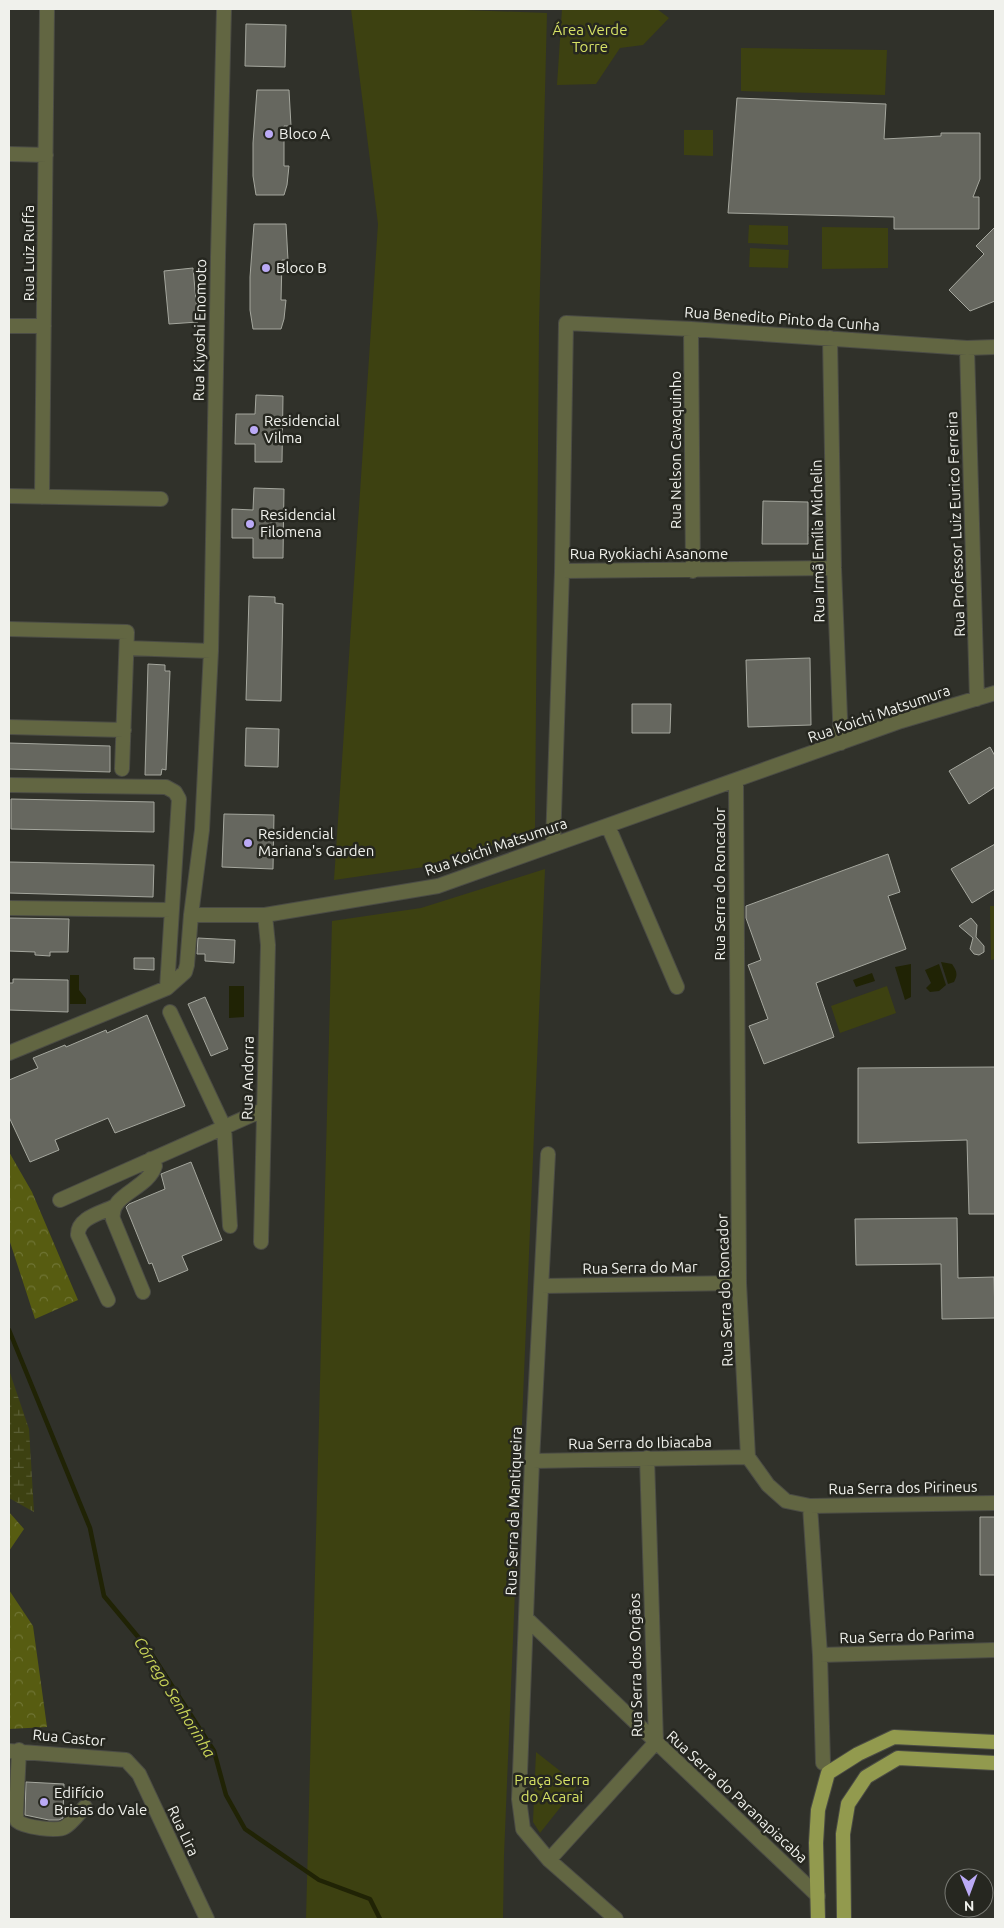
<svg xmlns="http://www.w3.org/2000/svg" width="1004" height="1928" viewBox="0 0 1004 1928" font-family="Ubuntu,sans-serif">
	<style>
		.green { fill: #3d4111 }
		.forest { fill: url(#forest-crowns) }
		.wetland { fill: url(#wetland-marsh) }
		.water { fill: #202305 }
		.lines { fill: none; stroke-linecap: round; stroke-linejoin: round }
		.stream { stroke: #202305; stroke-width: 4.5 }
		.building { fill: #66675f; stroke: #a5a79e }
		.minor-casing { stroke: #4b4c45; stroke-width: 16 }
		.primary-casing { stroke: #4b4c45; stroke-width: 16 }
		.minor { stroke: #626642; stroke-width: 14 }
		.primary { stroke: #929a4e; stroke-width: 14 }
		.poi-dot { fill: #bbaaf6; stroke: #262720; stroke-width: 2 }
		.labels { text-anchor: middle; stroke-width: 5; stroke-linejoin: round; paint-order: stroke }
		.park-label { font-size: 15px; fill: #d6e165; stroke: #262720 }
		.poi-label { font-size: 15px; fill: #f0f1ec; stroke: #262720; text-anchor: start }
		.street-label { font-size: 15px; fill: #f0f1ec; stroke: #262720 }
		.water-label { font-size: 16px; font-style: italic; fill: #cad558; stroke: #262720 }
	</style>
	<defs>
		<pattern id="forest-crowns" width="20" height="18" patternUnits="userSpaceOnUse" patternTransform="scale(1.25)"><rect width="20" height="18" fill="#575c11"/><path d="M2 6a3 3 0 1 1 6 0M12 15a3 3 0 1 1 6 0" fill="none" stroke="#6f7434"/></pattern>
		<pattern id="wetland-marsh" width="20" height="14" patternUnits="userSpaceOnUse" patternTransform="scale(1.25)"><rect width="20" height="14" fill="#3d4111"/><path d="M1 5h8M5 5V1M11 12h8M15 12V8" fill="none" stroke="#595d34"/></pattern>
	</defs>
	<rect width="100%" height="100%" fill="#30312a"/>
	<!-- green -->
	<path class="green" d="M 351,9 L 439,9 L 547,13 L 539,326 L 535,831 L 431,866 L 334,880 L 378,224 Z
		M 562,9 L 657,9 L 669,18 L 643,45 L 620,48 L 596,84 L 557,85 Z
		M 741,48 L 887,50 L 885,95 L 741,91 Z
		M 684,130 L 713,130 L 713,156 L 684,155 Z
		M 749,225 L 788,226 L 788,245 L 748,243 Z
		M 822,227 L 888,228 L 888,268 L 822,269 Z
		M 750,248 L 789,250 L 788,268 L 749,267 Z
		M 545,869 L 504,1855 L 503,1919 L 306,1919 L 332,921 L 421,908 Z
		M 990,906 L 995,906 L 995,959 L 991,960 Z
		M 887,986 L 896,1013 L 840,1033 L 831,1006 Z
		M 536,1752 L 578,1785 L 540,1833 L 533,1822 Z"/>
	<!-- forest -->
	<path class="forest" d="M 9,1152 L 32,1192 L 78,1300 L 35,1319 L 9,1239 Z
		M 9,1512 L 24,1529 L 9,1551 Z
		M 9,1590 L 33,1626 L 47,1727 L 9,1729 Z"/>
	<!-- wetland -->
	<path class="wetland" d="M 9,1370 L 29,1429 L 34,1512 L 9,1498 Z"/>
	<!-- water -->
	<path class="water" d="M 941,962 L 952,964 C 957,971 958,975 954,982 L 948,984 Z
		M 911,964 L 911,997 L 905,1000 L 895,967 Z
		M 939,964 L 946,985 L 939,991 L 930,992 L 926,988 L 931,983 L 925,970 Z
		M 872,973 L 875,981 L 856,987 L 853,980 Z
		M 70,975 L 79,975 L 79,990 L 86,999 L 86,1004 L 70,1004 Z
		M 229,986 L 244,986 L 244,1017 L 229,1018 Z"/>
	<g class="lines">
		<!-- stream -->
		<path class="stream" d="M 9,1330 L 90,1528 L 104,1596 L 149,1650 L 214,1751 L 226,1795 L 245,1829 L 319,1880 L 370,1899 L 380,1919"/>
	</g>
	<!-- building -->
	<path class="building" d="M 246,24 L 286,25 L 285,67 L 245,66 Z
		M 257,90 L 289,90 L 291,126 L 284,126 L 284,166 L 289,166 L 287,185 L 284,195 L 256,195 L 253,176 L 253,143 Z
		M 737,98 L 886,104 L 884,139 L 941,136 L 941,133 L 980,133 L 980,179 L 973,197 L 979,197 L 979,229 L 894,229 L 894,217 L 728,213 Z
		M 254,224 L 286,224 L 288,260 L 282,260 L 281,300 L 286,300 L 284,319 L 281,329 L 253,329 L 250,310 L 250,277 Z
		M 995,227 L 995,301 L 970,311 L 949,290 L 984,254 L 976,246 Z
		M 193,268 L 198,322 L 169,324 L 164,271 Z
		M 256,395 L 283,396 L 282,462 L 255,462 L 255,444 L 235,444 L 236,414 L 255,414 Z
		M 254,488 L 284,489 L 283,558 L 253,558 L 253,538 L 232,538 L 232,509 L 253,510 Z
		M 763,501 L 808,502 L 808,544 L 762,544 Z
		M 249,596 L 275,597 L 275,603 L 283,604 L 281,701 L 246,700 Z
		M 810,658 L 811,725 L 748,727 L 746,660 Z
		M 148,664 L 165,665 L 165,671 L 170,671 L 166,770 L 162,769 L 161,775 L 145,775 Z
		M 632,704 L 671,704 L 670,733 L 632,733 Z
		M 246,728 L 279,729 L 278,767 L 245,766 Z
		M 9,743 L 110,746 L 110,772 L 9,769 Z
		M 990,747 L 995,756 L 995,787 L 969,804 L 949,771 Z
		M 11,799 L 154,802 L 154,832 L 11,829 Z
		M 224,814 L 274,815 L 273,869 L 222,867 Z
		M 995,844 L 995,889 L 972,903 L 951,869 Z
		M 888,854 L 900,892 L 888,896 L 906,949 L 816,983 L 834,1037 L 764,1064 L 749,1026 L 768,1019 L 748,965 L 761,960 L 746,918 L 746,906 Z
		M 9,862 L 154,865 L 153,897 L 9,893 Z
		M 9,918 L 69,919 L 68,952 L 50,952 L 50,956 L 35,955 L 35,952 L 9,951 Z
		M 971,918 L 977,925 L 976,937 L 984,946 L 984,952 L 979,955 L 974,954 L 970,949 L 973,938 L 959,926 Z
		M 198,938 L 235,940 L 234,963 L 205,961 L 205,954 L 197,954 Z
		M 134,958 L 154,958 L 154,970 L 134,969 Z
		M 13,979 L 68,980 L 68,1012 L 9,1010 L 9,983 L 13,983 Z
		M 205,997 L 228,1049 L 211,1056 L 188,1004 Z
		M 147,1015 L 185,1106 L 115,1133 L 108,1118 L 55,1140 L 59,1150 L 30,1162 L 9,1117 L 9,1080 L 38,1068 L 33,1058 L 65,1045 L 66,1047 L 106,1030 L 107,1033 Z
		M 995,1067 L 995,1214 L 969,1214 L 967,1140 L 858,1143 L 858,1068 Z
		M 191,1162 L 222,1240 L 182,1256 L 188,1270 L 159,1282 L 152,1263 L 149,1264 L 126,1207 L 129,1204 L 165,1189 L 161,1174 Z
		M 957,1218 L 958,1278 L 994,1277 L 995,1318 L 942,1319 L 941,1264 L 856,1265 L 855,1219 Z
		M 980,1517 L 995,1517 L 995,1575 L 980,1575 Z
		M 26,1782 L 64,1784 L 63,1818 L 59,1820 L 49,1820 L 25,1815 Z"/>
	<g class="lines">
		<!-- minor casing -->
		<g class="minor-casing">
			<path id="minor" d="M 9,154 L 46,155
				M 9,326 L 44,326
				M 691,329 L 693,571
				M 830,338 L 834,568 L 841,743
				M 967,348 L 977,699
				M 9,496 L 161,499
				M 42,497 L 47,9
				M 562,571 L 834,568
				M 9,629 L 127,632 L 122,769
				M 127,648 L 211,651
				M 9,727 L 124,730
				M 736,780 L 739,1283 L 748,1457 L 768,1485 L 786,1501 L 810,1506 L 995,1503
				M 9,785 L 166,787 L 175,792 L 179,799 L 167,988
				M 608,826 L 677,987
				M 553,844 L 562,571 L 566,323 L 691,329 L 967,348 L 995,347
				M 9,908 L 172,910
				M 191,915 L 265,915 L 438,886 L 901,721 L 995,693
				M 170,1012 L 224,1127 L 230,1226
				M 9,1053 L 167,988 L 185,972 L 187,965 L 191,915 L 202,830 L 211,651 L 218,257 L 224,9
				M 548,1154 L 532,1461 L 519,1799 L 523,1829 L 549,1860 L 616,1919
				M 60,1200 L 263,1110
				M 261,1242 L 268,945 L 265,915
				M 541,1286 L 739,1283
				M 143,1292 L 113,1219 C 109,1194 148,1189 155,1166 L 151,1159
				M 108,1300 L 78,1235 C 77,1218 101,1213 113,1207
				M 532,1461 L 748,1457
				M 810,1506 L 820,1655 L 823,1763
				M 526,1618 L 818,1896
				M 820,1655 L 995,1650
				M 19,1750 L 16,1814 L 17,1821 C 24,1827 57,1832 65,1827 C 72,1823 79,1813 85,1807
				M 9,1751 L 126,1760 L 139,1774 L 207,1919
				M 549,1860 L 656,1742 L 647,1458"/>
		</g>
		<!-- primary casing -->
		<g class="primary-casing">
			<path id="primary" d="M 818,1919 L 816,1843 L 818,1810 L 828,1773 L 858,1754 L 894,1737 L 995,1742
				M 844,1919 L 843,1834 L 848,1804 L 866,1777 L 898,1758 L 995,1763"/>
		</g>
		<!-- minor -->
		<use href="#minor" class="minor"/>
		<!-- primary -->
		<use href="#primary" class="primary"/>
	</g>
	<!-- markers -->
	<g class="poi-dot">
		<circle cx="269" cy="134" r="5"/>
		<circle cx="266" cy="268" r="5"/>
		<circle cx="254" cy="430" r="5"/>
		<circle cx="250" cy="524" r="5"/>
		<circle cx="248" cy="843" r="5"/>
		<circle cx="44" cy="1802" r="5"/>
	</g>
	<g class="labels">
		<!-- park labels -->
		<g class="park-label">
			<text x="590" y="35">Área Verde<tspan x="590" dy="17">Torre</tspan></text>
			<text x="552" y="1785">Praça Serra<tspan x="552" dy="17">do Acarai</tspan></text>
		</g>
		<!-- poi labels -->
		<g class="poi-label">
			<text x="279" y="139">Bloco A</text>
			<text x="276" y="273">Bloco B</text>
			<text x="264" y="426">Residencial<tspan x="264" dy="17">Vilma</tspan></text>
			<text x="260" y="520">Residencial<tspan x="260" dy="17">Filomena</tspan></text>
			<text x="258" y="839">Residencial<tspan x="258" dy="17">Mariana's Garden</tspan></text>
			<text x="54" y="1798">Edifício<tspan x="54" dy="17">Brisas do Vale</tspan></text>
		</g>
		<!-- street labels -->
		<g class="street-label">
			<text transform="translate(29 253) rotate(-90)" y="5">Rua Luiz Ruffa</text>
			<text transform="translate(782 319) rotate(4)" y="5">Rua Benedito Pinto da Cunha</text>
			<text transform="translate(200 330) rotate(-89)" y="5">Rua Kiyoshi Enomoto</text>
			<text transform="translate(676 450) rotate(-90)" y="5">Rua Nelson Cavaquinho</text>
			<text transform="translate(956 524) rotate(-92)" y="5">Rua Professor Luiz Eurico Ferreira</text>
			<text transform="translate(818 541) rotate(-91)" y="5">Rua Irmã Emília Michelin</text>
			<text x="649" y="559">Rua Ryokiachi Asanome</text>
			<text transform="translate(879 714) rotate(-19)" y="5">Rua Koichi Matsumura</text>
			<text transform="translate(496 847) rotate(-19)" y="5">Rua Koichi Matsumura</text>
			<text transform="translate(720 884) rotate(-90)" y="5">Rua Serra do Roncador</text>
			<text transform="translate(248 1078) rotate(-89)" y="5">Rua Andorra</text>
			<text transform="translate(640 1268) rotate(-1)" y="5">Rua Serra do Mar</text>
			<text transform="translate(725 1290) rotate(-92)" y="5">Rua Serra do Roncador</text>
			<text transform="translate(640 1443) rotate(-1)" y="5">Rua Serra do Ibiacaba</text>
			<text transform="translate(903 1488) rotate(-1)" y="5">Rua Serra dos Pirineus</text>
			<text transform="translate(514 1511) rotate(-88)" y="5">Rua Serra da Mantiqueira</text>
			<text transform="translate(907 1636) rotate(-2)" y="5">Rua Serra do Parima</text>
			<text transform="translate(636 1665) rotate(-91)" y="5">Rua Serra dos Orgãos</text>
			<text transform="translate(69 1738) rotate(5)" y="5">Rua Castor</text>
			<text transform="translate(737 1797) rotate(43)" y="5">Rua Serra do Paranapiacaba</text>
			<text transform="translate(183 1831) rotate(65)" y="5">Rua Lira</text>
		</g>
		<!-- water labels -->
		<g class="water-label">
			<text transform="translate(175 1697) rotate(58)" y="6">Córrego Senhorinha</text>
		</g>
	</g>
	<!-- border -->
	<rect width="1004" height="1928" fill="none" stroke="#f0f1ec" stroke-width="20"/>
	<!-- north arrow -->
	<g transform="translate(969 1893) rotate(179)"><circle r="24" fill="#262720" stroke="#777872"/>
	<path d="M0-4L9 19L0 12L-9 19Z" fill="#bbaaf6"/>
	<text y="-8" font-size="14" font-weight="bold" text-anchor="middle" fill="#f0f1ec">N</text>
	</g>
</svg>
